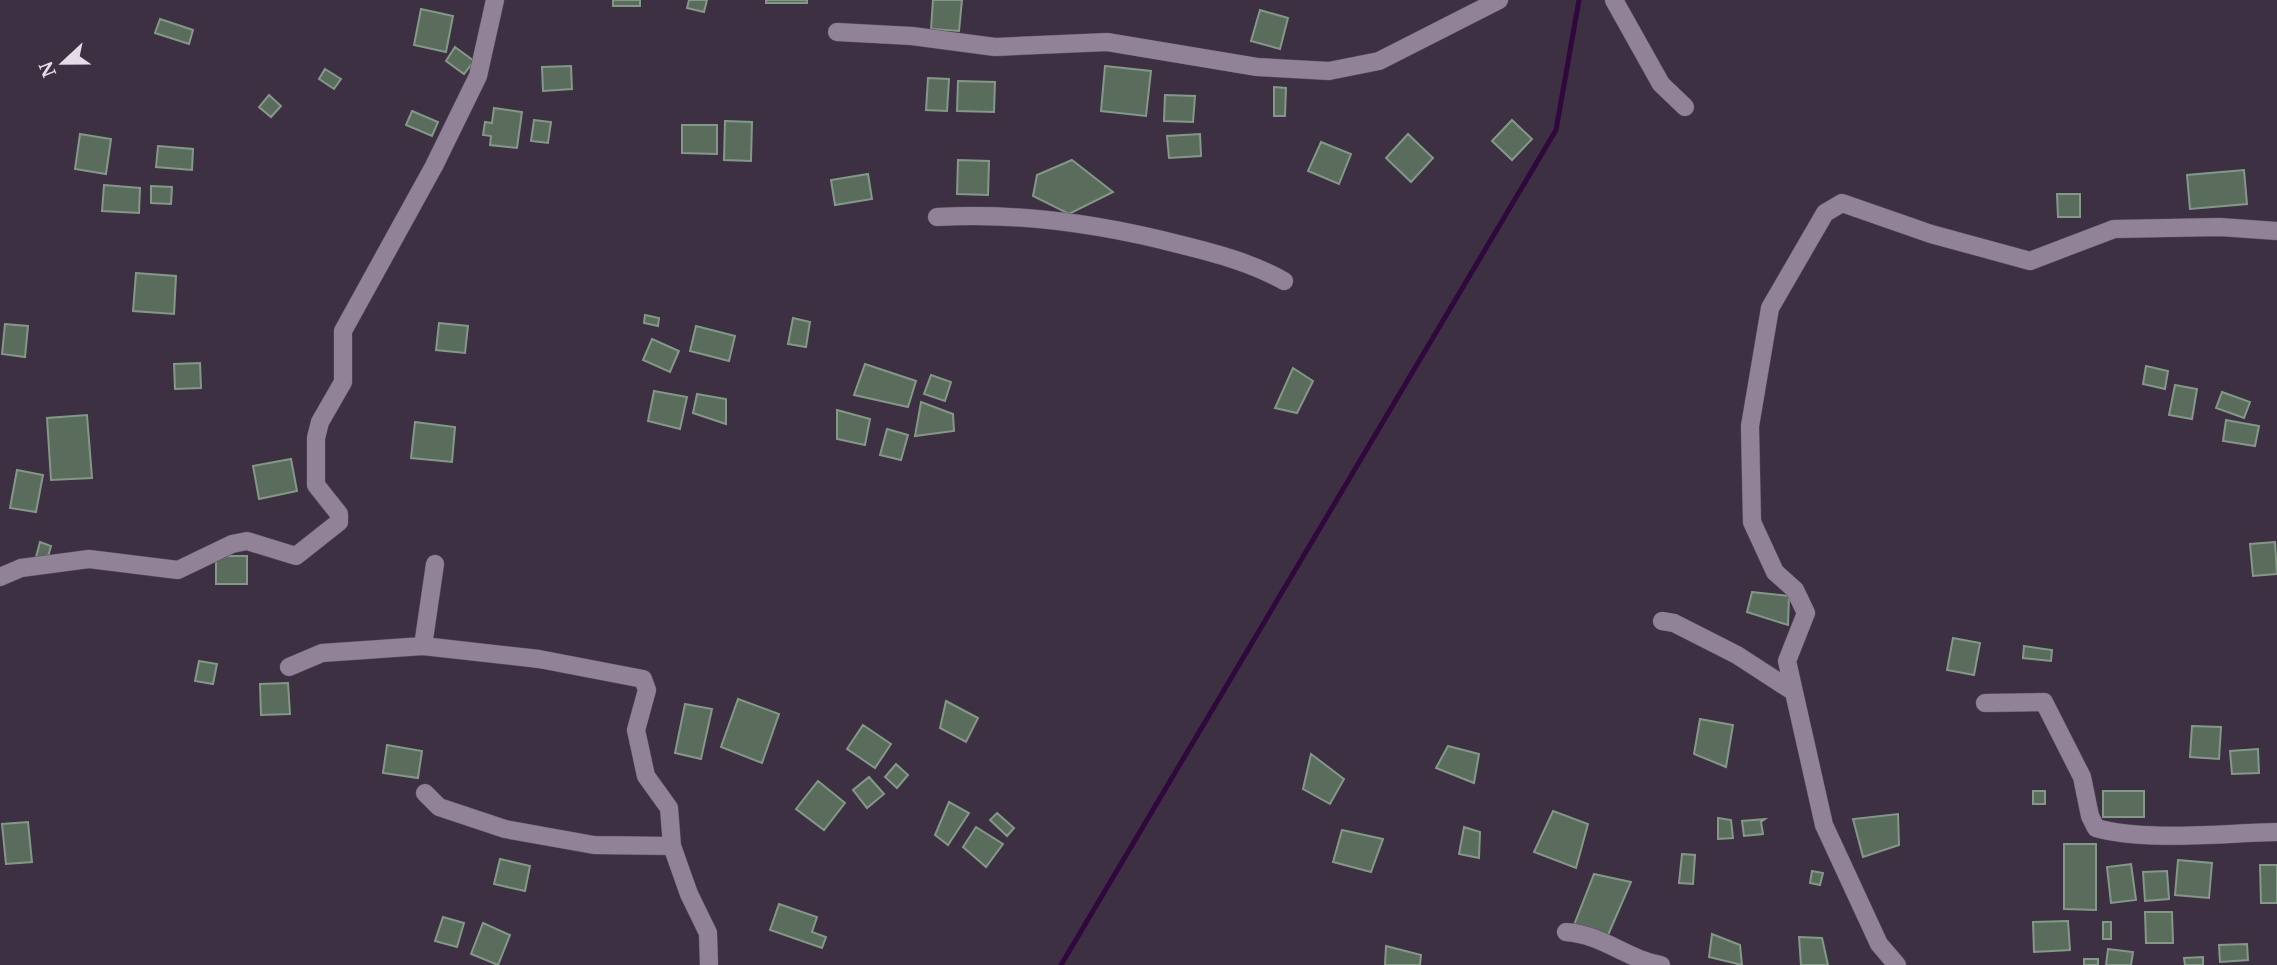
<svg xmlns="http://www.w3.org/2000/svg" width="2277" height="965" viewBox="0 0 2277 965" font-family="'Noto Serif',serif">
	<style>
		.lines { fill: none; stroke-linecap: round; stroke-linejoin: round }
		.stream { stroke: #30083d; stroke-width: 5 }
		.building { fill: #5a6d5d; stroke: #849887; stroke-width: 2 }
		.minor-casing { stroke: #594f5e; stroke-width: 19 }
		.minor { stroke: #918297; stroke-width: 18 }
	</style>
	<rect width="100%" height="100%" fill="#3d3042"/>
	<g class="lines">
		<!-- stream -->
		<path class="stream" d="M 1061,965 L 1556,130 L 1579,0"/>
	</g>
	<!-- building -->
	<path class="building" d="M 613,0 L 640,0 L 640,6 L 613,6 Z
		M 689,0 L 707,0 L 704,12 L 687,8 Z
		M 766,0 L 807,0 L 807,3 L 766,3 Z
		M 933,0 L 962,0 L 959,31 L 931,29 Z
		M 421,9 L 453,16 L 446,52 L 414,45 Z
		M 1260,10 L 1288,18 L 1280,49 L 1251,41 Z
		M 160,19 L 193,30 L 189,44 L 155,33 Z
		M 455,47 L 474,61 L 464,74 L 446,61 Z
		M 571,66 L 572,89 L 543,91 L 542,67 Z
		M 1105,66 L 1151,71 L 1146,116 L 1101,111 Z
		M 325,69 L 341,79 L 334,89 L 319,79 Z
		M 928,78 L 949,79 L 947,111 L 926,110 Z
		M 958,81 L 995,82 L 994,112 L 957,111 Z
		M 1274,87 L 1286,88 L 1285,116 L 1274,116 Z
		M 269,95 L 281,106 L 271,117 L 259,107 Z
		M 1165,95 L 1195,96 L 1193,122 L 1164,121 Z
		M 494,108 L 522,112 L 517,148 L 490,145 L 491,136 L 483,135 L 485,122 L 492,123 Z
		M 412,111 L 438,122 L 432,136 L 406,125 Z
		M 534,120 L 551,122 L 548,143 L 531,141 Z
		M 1512,120 L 1532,139 L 1512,160 L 1492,141 Z
		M 725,121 L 752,122 L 751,161 L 724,160 Z
		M 682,125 L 717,125 L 717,154 L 682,153 Z
		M 80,134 L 111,139 L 106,174 L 75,169 Z
		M 1200,134 L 1201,156 L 1169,158 L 1167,136 Z
		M 1408,134 L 1433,158 L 1411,182 L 1386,158 Z
		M 1321,142 L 1351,154 L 1339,184 L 1308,171 Z
		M 158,146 L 193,149 L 192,170 L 156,167 Z
		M 958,160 L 989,161 L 988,195 L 957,194 Z
		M 1072,160 L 1113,192 L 1069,214 L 1033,196 L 1037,175 Z
		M 2244,170 L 2247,204 L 2190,209 L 2187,175 Z
		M 868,174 L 872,199 L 835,205 L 831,180 Z
		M 104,185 L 140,188 L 139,213 L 102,211 Z
		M 151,186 L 172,187 L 171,204 L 151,203 Z
		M 2057,194 L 2080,194 L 2080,217 L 2058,217 Z
		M 136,273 L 176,276 L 174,314 L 133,311 Z
		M 645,315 L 659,318 L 658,326 L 644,323 Z
		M 793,318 L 810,322 L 806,347 L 788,344 Z
		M 439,323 L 468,326 L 465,353 L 436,350 Z
		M 5,324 L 28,326 L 25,357 L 2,354 Z
		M 696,326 L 735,336 L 729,361 L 690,351 Z
		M 652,339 L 679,351 L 670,372 L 643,360 Z
		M 200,363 L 201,388 L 175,389 L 174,364 Z
		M 865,364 L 916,381 L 908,407 L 854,395 Z
		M 2146,366 L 2168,371 L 2165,389 L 2143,384 Z
		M 1293,368 L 1313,381 L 1297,413 L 1275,408 Z
		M 931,375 L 951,382 L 945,401 L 924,394 Z
		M 2175,385 L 2197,389 L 2192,419 L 2169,415 Z
		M 654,391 L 687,397 L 680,429 L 648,421 Z
		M 2222,392 L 2250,402 L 2244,418 L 2216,408 Z
		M 697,394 L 726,399 L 726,424 L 693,413 Z
		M 921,402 L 953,414 L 954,431 L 915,436 Z
		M 837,410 L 870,419 L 865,445 L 837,439 Z
		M 87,415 L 92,478 L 51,480 L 47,418 Z
		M 2226,420 L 2259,426 L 2255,446 L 2223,441 Z
		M 415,422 L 455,427 L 452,462 L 411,458 Z
		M 887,429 L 908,435 L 901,460 L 880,455 Z
		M 291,459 L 297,491 L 259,499 L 253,466 Z
		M 17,470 L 43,475 L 36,512 L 10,508 Z
		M 40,542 L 51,546 L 47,560 L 36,557 Z
		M 2275,542 L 2277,574 L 2253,576 L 2250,544 Z
		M 216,556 L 247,556 L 247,584 L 216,584 Z
		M 1752,592 L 1789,596 L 1788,625 L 1747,612 Z
		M 1953,638 L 1980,643 L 1974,675 L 1947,670 Z
		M 2024,646 L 2052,650 L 2051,661 L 2023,658 Z
		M 199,661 L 217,664 L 213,684 L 195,681 Z
		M 288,683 L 290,714 L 261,715 L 260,684 Z
		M 738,699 L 779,714 L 762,763 L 721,747 Z
		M 946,701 L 978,718 L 966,742 L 940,728 Z
		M 685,704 L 712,709 L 701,759 L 675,753 Z
		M 1700,719 L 1733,725 L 1726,767 L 1694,754 Z
		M 863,725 L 891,744 L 875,768 L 847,749 Z
		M 2192,726 L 2221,727 L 2219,759 L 2190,757 Z
		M 387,745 L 422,751 L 418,778 L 383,773 Z
		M 1448,746 L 1479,754 L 1474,783 L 1436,768 Z
		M 2258,749 L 2259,773 L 2232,774 L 2230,751 Z
		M 1311,754 L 1344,779 L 1330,804 L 1303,789 Z
		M 896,764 L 908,775 L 897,788 L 885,777 Z
		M 869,777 L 884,794 L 867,808 L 853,790 Z
		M 818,781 L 845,803 L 824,830 L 796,809 Z
		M 2033,791 L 2045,791 L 2045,804 L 2033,804 Z
		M 2103,791 L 2144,791 L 2144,817 L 2103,817 Z
		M 949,802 L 969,813 L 948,845 L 935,835 Z
		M 1553,811 L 1588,824 L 1576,868 L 1534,852 Z
		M 997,813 L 1014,828 L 1007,836 L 990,820 Z
		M 1898,814 L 1899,845 L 1863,857 L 1853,819 Z
		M 1718,818 L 1731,820 L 1733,838 L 1718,839 Z
		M 1765,819 L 1761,822 L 1763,834 L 1744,836 L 1742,821 Z
		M 28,822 L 32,862 L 6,864 L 2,824 Z
		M 976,827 L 1003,844 L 986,867 L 963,847 Z
		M 1464,827 L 1480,832 L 1479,858 L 1459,854 Z
		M 1342,830 L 1383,839 L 1371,872 L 1333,862 Z
		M 2064,844 L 2096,844 L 2096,910 L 2064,909 Z
		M 1682,854 L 1695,855 L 1693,884 L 1679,883 Z
		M 500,859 L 530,866 L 525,891 L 494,884 Z
		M 2178,860 L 2212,863 L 2209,898 L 2175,895 Z
		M 2131,864 L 2136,900 L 2111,903 L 2107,867 Z
		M 2260,865 L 2277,865 L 2277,903 L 2261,903 Z
		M 1812,871 L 1823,873 L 1820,885 L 1810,883 Z
		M 2167,871 L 2169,899 L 2145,901 L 2143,872 Z
		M 1594,874 L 1631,882 L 1605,942 L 1574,925 Z
		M 779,904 L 817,917 L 812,932 L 826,937 L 822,948 L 770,930 Z
		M 2145,912 L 2172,912 L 2173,943 L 2146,943 Z
		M 443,917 L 464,923 L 457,947 L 435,941 Z
		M 2068,921 L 2070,950 L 2034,952 L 2033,922 Z
		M 2103,922 L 2111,922 L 2111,939 L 2103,939 Z
		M 483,923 L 510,935 L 498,965 L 471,954 Z
		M 1712,934 L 1740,945 L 1742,965 L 1709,957 Z
		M 1799,937 L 1822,938 L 1828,965 L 1801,965 Z
		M 2247,944 L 2248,960 L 2220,962 L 2219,945 Z
		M 1386,946 L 1421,955 L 1420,965 L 1385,965 Z
		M 2108,949 L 2133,952 L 2131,965 L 2106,965 Z
		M 2203,957 L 2203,965 L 2185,965 L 2184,958 Z
		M 2084,959 L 2098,959 L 2098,965 L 2084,965 Z"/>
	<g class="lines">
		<!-- minor casing -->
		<g class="minor-casing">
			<path id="minor" d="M 1614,0 L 1661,84 L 1685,107
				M 837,32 L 912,36 L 995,47 L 1107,42 L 1257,67 L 1329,71 L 1379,61 L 1499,0
				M 937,217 C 1021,212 1101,224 1182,245 C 1218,254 1252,263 1284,281
				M 435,564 L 423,646 L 539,659 L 643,679 L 647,690 L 636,730 L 646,776 L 669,808 L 672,846 L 689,894 L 708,933 L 709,965
				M 0,577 L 21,568 L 89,559 L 178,570 L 232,544 L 247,541 L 296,556 L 339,522 L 339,514 L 316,485 L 316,438 L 320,422 L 343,382 L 343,331 L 434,166 L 478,76 L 495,0
				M 1662,621 L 1674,623 L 1737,655 L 1794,692
				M 289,667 L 322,653 L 423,646
				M 1985,703 L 2044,702 L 2082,777 L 2090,816 L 2096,828 C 2146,842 2224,833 2277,832
				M 425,793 L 439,807 L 505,829 L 594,845 L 672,846
				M 1566,932 C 1604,935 1626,959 1661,965
				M 1897,965 L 1879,944 L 1824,825 L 1787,661 L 1806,613 L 1795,590 L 1775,572 L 1752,522 L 1750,426 L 1770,308 L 1825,213 L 1842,203 L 1931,234 L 2030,261 L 2114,229 L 2220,227 L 2277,231"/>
		</g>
		<!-- minor -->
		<use href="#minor" class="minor"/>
	</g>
	<!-- north arrow -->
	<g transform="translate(63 63) rotate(248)" stroke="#3d3042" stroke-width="5" paint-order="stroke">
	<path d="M0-5L12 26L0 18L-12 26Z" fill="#e4dce8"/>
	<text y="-10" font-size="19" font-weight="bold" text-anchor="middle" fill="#e4dce8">N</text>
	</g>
</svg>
